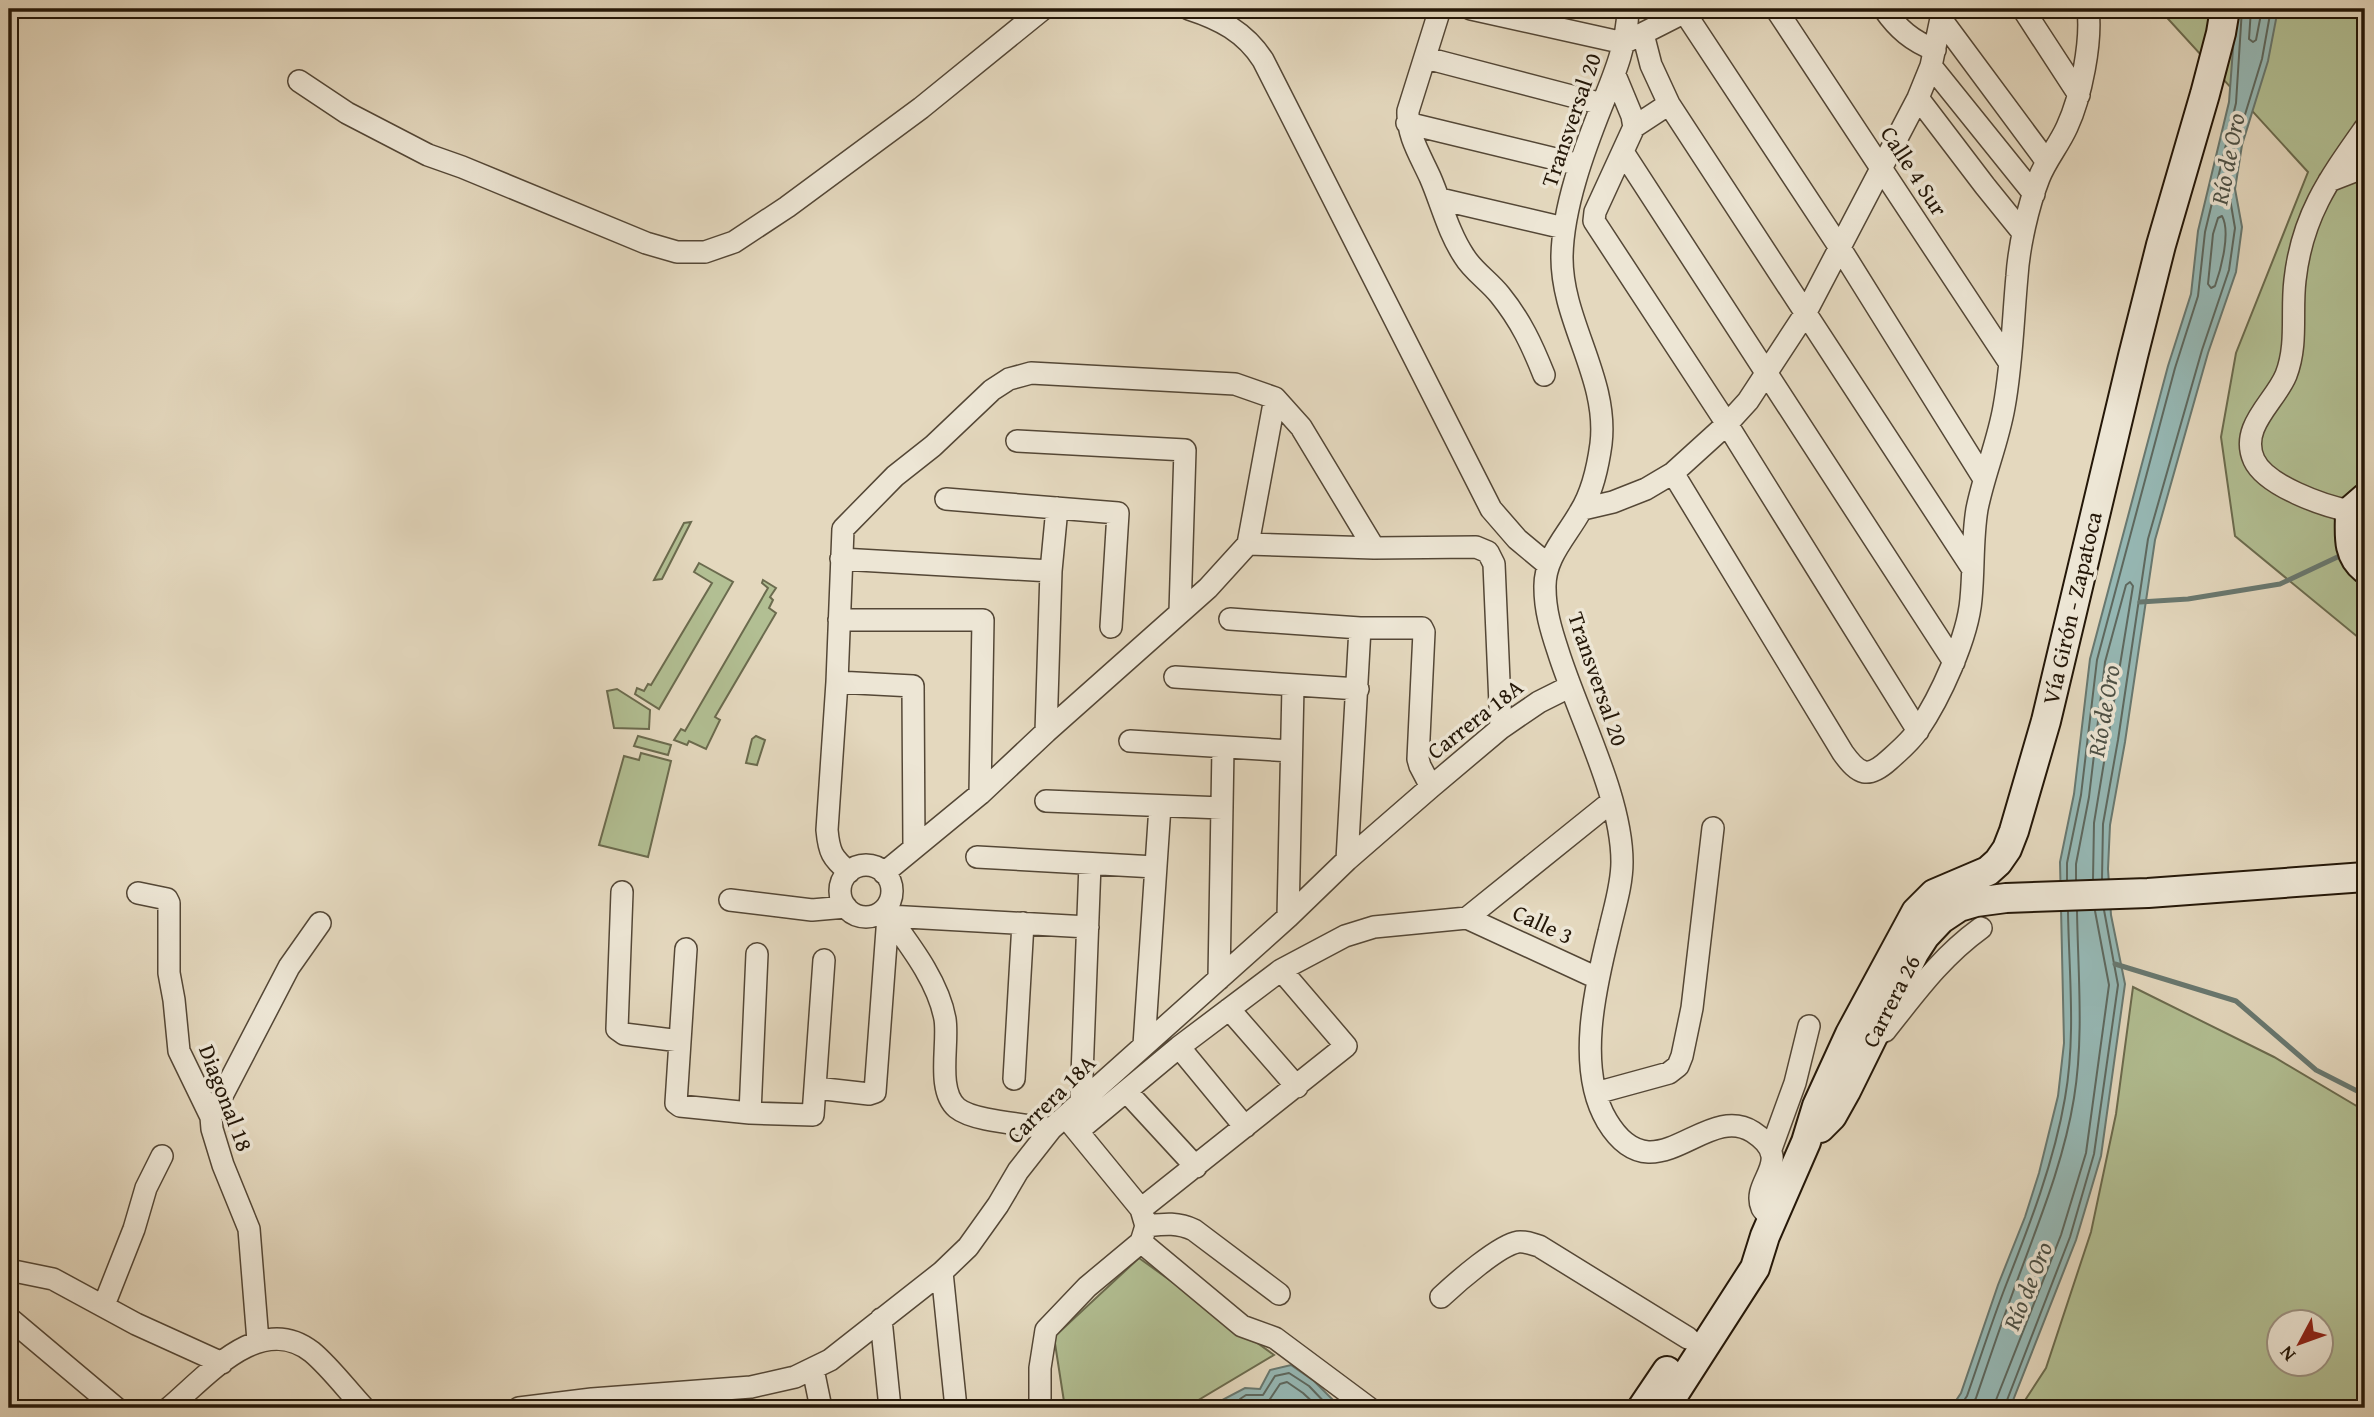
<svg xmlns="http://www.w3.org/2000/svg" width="2374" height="1417" viewBox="0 0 2374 1417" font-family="'Gentium Book Plus',serif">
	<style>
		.green { fill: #b2bf93; stroke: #6b6b4e; stroke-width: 2; fill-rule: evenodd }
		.water { fill: #96b9b6; stroke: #687870; stroke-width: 2 }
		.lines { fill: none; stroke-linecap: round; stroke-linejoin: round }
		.shore { stroke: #5d685f; stroke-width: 2 }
		.stream { stroke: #687870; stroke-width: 5 }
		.street-casing { stroke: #544736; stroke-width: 24 }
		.secondary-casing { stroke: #241708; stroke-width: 32 }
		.street { stroke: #ede6d5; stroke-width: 21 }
		.secondary { stroke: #ede6d5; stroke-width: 28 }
		.labels { text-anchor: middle; stroke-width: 7; stroke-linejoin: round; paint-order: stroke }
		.street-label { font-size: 23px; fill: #241708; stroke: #ede6d5 }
		.water-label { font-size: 24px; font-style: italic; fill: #4c5045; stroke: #ede6d5 }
	</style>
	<rect width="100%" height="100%" fill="#e4d8be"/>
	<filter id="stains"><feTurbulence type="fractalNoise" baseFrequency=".00286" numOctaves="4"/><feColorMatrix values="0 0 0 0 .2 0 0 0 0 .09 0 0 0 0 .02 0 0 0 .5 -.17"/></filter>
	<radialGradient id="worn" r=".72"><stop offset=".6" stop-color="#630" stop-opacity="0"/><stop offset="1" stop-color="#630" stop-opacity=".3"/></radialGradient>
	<!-- green -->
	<path class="green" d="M 2159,9 L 2365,9 L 2365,643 L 2235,536 L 2221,437 L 2236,353 L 2308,172 Z
		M 691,522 L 662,579 L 654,580 L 684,523 Z
		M 699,563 L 733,582 L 659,709 L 635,694 L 637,688 L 644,691 L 648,684 L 651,685 L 712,583 L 694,572 Z
		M 763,580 L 776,588 L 770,597 L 773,600 L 769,608 L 776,613 L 715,717 L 720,720 L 706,749 L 689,741 L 687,745 L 674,740 L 681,729 L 685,731 L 768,588 L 762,583 Z
		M 617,689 L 650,710 L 649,729 L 614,728 L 607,691 Z
		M 638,736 L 671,745 L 668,755 L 634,746 Z
		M 756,736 L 765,740 L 757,765 L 746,763 L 752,739 Z
		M 641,753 L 671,761 L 648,857 L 599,845 L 624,756 L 639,760 Z
		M 2133,987 L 2274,1057 L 2365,1111 L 2365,1408 L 2020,1408 L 2046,1368 L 2091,1232 L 2116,1114 ZM 2280,1322 L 2322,1322 L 2322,1364 L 2280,1364 Z
		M 1139,1258 L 1274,1355 L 1185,1408 L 1065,1408 L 1054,1337 Z"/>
	<!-- water -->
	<path class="water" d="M 2236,9 L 2278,9 L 2268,61 L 2242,145 L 2235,189 L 2242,227 L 2236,272 L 2208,353 L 2155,540 L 2125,742 L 2110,825 L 2108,869 L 2111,915 L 2125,984 L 2101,1156 L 2076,1240 L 2010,1408 L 1951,1408 L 1961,1393 L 1998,1285 L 2025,1217 L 2039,1173 L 2058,1096 L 2064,1043 L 2060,862 L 2074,794 L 2090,659 L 2168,366 L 2191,294 L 2198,231 L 2229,102 Z
		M 1291,1365 L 1314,1381 L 1338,1405 L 1335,1408 L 1238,1408 L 1224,1399 L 1245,1388 L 1260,1389 L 1270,1370 Z"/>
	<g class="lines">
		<!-- shore -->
		<path class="shore" d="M 2251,9 L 2249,39 L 2253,42 L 2256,40 L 2262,9
			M 2222,216 C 2231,232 2221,269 2215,286 L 2211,288 L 2208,284 L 2213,234 L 2218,218 Z
			M 2102,879 L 2103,824 L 2118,740 L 2148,539 L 2202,350 L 2229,270 L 2235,228 L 2228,187 L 2236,144 L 2262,59 L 2271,9
			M 2067,880 L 2067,863 L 2081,795 L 2097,660 L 2175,368 L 2198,296 L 2205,232 L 2236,103 L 2242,9
			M 2076,880 L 2076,864 L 2089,797 L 2105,662 L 2126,585 L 2130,582 L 2133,586 L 2094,823 L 2093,879
			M 1239,1408 L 1240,1399 L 1246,1395 L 1263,1395 L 1275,1376 L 1289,1373 L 1309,1386 L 1330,1408
			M 1248,1408 L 1250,1405 L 1268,1402 L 1280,1384 L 1287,1382 L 1303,1393 L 1319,1408
			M 1959,1408 L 1967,1396 C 1980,1359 1992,1321 2006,1285 C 2030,1224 2054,1162 2065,1098 C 2076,1036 2069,973 2068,912
			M 1970,1408 L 1976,1398 C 1988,1363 2000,1327 2013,1292 C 2036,1228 2063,1166 2074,1098 C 2084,1037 2078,973 2077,911
			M 1995,1408 L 1996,1400 L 2061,1235 L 2086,1153 L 2109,985 L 2095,911
			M 2004,1408 L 2070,1237 L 2094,1154 L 2118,985 L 2104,910"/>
		<!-- stream -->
		<path class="stream" d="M 2140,602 L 2188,599 L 2280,584 L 2346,553
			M 2115,964 L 2236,1001 L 2316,1070 L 2365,1095"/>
		<!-- street casing -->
		<g class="street-casing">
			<path id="street" d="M 1189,9 C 1220,19 1245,32 1263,60 L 1491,509 L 1517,539 L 1547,564
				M 1440,9 L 1408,111 C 1407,135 1420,155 1430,177 C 1441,202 1448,232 1464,256 C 1473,271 1489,281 1500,295 C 1521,321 1532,345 1544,375
				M 1471,9 L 1624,43 L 1691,9
				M 1628,9 C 1627,44 1615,73 1602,105 C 1584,150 1563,207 1562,256 C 1561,321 1609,378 1601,444 C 1598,466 1592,493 1580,512 C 1566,537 1544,558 1545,588 C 1545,610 1551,630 1558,651 C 1578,715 1622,797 1622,862 C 1622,886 1614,909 1609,932 C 1595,988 1576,1069 1607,1121 C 1654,1199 1705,1101 1753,1132 C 1797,1161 1750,1181 1762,1208 C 1764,1212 1769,1215 1772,1219
				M 1776,9 L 2009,362
				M 1884,9 C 1898,29 1912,41 1935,50
				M 2023,9 L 2079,95
				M 1685,13 L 1840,248 L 1984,479
				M 1941,19 L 2047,162
				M 1643,34 L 1651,65 L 1669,104 L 1972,568
				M 1426,58 L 1602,104
				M 1931,66 L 2034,194
				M 1615,75 L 1632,116 L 1634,127 L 1595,212 L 1594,221 L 1727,424 L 1918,731
				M 299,81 L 347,113 L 428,155 L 462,167 L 646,243 L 677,252 L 705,252 L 734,242 L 787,207 L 921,108 L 1043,9
				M 1918,98 L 1985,186 L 2023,233
				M 1407,123 L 1580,165
				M 1634,127 L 1669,104
				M 1623,152 L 1954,662
				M 2329,181 L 2365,167
				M 1440,199 L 1564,228
				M 1017,441 L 1185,450 L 1180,612
				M 1673,473 L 1843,753 C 1859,775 1868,779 1889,760 C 1899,751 1911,741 1918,730 C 1940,698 1968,637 1971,599 C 1974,569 1972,539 1977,509 C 1984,474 1998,442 2004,407 C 2012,364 2013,319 2017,276 C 2019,246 2028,206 2039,178 C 2046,160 2059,145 2067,127 C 2081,97 2092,42 2088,9
				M 946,499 L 1118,513 L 1111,627
				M 1583,509 L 1613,502 L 1646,489 L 1673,473 L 1727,424 L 1748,401 L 1805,314 L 1918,98 L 1931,66 L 1943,9
				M 2350,511 C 2324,506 2266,486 2254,460 C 2239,427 2275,402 2286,375 C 2298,344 2291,312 2295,280 C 2302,216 2329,179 2365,128
				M 1248,544 L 1374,548 L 1476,547 L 1488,552 L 1494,564 L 1501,728
				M 841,559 L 1051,571
				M 1230,619 L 1360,628 L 1422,628 L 1424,632 L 1418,759 L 1420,766 L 1431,787
				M 839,620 L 983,620 L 980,794
				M 1175,677 L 1358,689
				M 837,682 L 913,686 L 914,847
				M 1046,732 L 1051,571 L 1057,508
				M 1130,741 L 1291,751
				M 1046,801 L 1222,808
				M 977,857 L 1155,867
				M 1347,860 L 1360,628
				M840 891a26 26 0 1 1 52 0a26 26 0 1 1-52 0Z
				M 849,872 C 832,858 829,852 827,830 L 837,682 L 843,529 L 895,476 L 933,446 L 992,390 L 1009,379 L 1031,373 L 1235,384 L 1275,398 L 1301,427 L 1374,548
				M 884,873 L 980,794 L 1046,732 L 1208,588 L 1248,544 L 1275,398
				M 622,892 L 617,1029 L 624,1034 L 680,1041
				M 138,893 L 167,899 L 169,903 L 169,973 L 174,1000 L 179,1051 L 211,1117 L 212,1129 L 223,1165 L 249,1229 L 258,1341
				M 730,900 L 812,910 L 846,907
				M 885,911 C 908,943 938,980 945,1019 C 949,1044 936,1090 957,1108 C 974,1122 1027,1124 1051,1129
				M 1288,917 L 1293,686
				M 1467,918 L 1597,978
				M 686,949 L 676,1103 L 680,1106 L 750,1113 L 813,1115 L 824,960
				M 1219,979 L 1223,748
				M 1229,1009 L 1297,1087
				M 1885,1031 C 1916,992 1941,957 1981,928
				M 1144,1045 L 1160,806
				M 1179,1047 L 1245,1127
				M 1014,1079 L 1023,923
				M 816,1088 L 869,1094 L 875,1092 L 888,916 L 1088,927
				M 1126,1091 L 1196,1167
				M 1596,1093 L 1669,1073 L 1678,1066 L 1682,1056 L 1692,1008 L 1713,828
				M 1081,1102 L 1090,864
				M 750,1113 L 757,954
				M 211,1117 L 289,967 L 320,923
				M 1078,1131 L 1179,1047 L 1281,970 L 1345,936 L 1374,927 L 1467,918 L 1611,802
				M 1771,1149 L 1795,1083 L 1809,1026
				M 1141,1209 L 1346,1046 L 1281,970
				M 1146,1226 C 1164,1224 1177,1222 1194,1230 L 1279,1294
				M 1141,1242 L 1242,1326 L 1275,1338 L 1369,1408
				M 9,1270 L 53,1279 L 136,1324 L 222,1363
				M 942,1272 L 956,1408
				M 1441,1297 C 1456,1283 1499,1245 1518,1242 C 1525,1241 1532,1244 1539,1246 L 1688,1338
				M 104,1305 L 134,1229 L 146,1188 L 162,1156
				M 9,1318 L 116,1408
				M 881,1319 L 890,1408
				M 813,1369 L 821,1408
				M 169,1408 C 206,1377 260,1311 312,1352 C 331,1368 347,1390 364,1408
				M 519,1408 L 592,1399 L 751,1387 L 795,1377 L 830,1360 L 942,1272 L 968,1247 L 998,1205 L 1018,1171 L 1051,1129 L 1288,917 L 1347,860 L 1431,787 L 1501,728 L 1539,702 L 1569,687
				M 1043,1408 L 1040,1402 L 1040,1368 L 1046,1330 L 1087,1287 L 1141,1242 L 1146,1226 L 1141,1209 L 1069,1121"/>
		</g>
		<!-- secondary casing -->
		<g class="secondary-casing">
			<path id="secondary" d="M 2365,498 L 2350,511 C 2350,533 2346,554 2365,569
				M 1820,1128 L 1832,1116 L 1846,1091 L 1914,953 L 1925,936 L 1941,919 L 1959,907 L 1976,902 L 2006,898 L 2148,893 L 2365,877
				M 1642,1408 L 1667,1371
				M 1665,1408 L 1755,1268 L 1765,1236 L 1806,1142 L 1817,1106 L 1850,1034 L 1916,912 L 1934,894 L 1988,871 L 1998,862 L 2007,849 L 2014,831 L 2046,721 L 2133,356 L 2161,245 L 2205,94 L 2221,33 L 2225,9"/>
		</g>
		<!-- street -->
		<use href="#street" class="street"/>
		<!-- secondary -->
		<use href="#secondary" class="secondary"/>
	</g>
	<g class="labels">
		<!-- street labels -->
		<g class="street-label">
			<text transform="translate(1571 120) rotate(-71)" y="8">Transversal 20</text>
			<text transform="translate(1914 171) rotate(57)" y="8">Calle 4 Sur</text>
			<text transform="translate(2072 608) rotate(-77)" y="8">Vía Girón - Zapatoca</text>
			<text transform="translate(1598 679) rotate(71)" y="8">Transversal 20</text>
			<text transform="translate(1475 719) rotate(-38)" y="8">Carrera 18A</text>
			<text transform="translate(1543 924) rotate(25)" y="8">Calle 3</text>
			<text transform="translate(1891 1001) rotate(-63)" y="8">Carrera 26</text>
			<text transform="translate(226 1098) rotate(69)" y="8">Diagonal 18</text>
			<text transform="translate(1051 1099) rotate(-45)" y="8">Carrera 18A</text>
		</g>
		<!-- water labels -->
		<g class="water-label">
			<text transform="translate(2228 159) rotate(-79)" y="8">Río de Oro</text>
			<text transform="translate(2104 711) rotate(-80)" y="8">Río de Oro</text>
			<text transform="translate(2028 1286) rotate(-68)" y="8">Río de Oro</text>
		</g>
	</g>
	<!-- margin -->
	<rect width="2374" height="1417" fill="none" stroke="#e4d8be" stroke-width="35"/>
	<rect x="10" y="10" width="2353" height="1396" fill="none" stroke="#241708" stroke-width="3.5"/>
	<rect x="18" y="18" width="2339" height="1382" fill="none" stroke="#241708" stroke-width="2"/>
	<!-- north arrow -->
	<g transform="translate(2300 1343) rotate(229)"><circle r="33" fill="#ede6d5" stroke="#9d9383" stroke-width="2"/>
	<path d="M0-5L12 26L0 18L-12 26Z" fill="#8f2418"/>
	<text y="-10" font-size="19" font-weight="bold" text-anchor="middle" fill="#241708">N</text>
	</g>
	<rect width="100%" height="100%" filter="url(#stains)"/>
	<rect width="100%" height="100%" fill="url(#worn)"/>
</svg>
